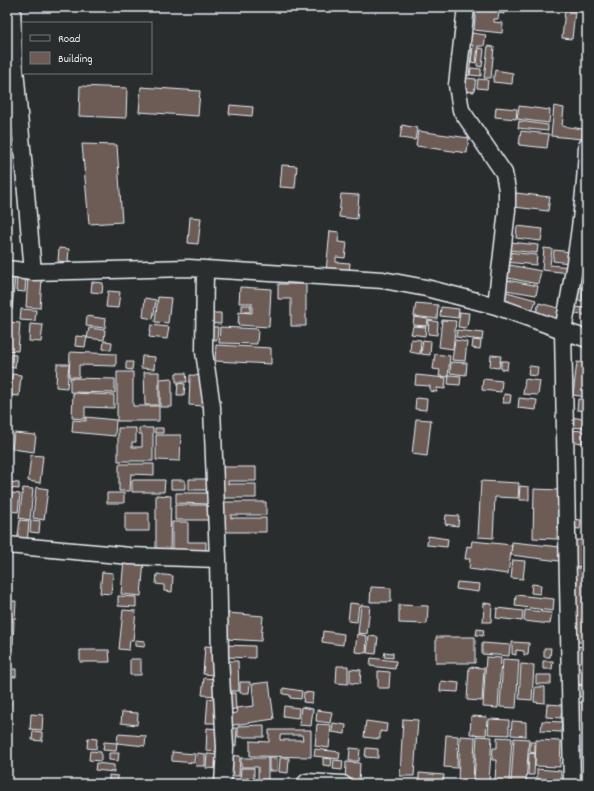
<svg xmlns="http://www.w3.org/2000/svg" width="594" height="791" viewBox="0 0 594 791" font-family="Dekko,sans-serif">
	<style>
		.building { fill: #6c5b55; stroke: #e8f1f8; fill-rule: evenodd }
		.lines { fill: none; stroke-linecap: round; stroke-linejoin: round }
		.street-casing { stroke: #e8f1f8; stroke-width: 19 }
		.street { stroke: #2a2d2e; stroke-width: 16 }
	</style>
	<rect width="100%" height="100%" fill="#2a2d2e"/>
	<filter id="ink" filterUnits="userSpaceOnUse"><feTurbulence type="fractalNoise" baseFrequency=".025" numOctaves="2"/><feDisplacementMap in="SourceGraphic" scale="8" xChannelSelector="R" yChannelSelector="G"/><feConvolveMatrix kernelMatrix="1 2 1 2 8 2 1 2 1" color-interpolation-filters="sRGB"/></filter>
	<g filter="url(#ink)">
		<!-- building -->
		<path class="building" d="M 476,7 L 488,7 L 487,10 L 492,11 L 492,7 L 504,8 L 504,14 L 499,13 L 498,19 L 494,19 L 494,22 L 503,23 L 502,33 L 474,30 Z
			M 565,10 L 575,11 L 572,39 L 562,38 Z
			M 465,32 L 486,35 L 484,46 L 478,46 L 476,63 L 471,62 L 473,45 L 464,44 Z
			M 488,46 L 494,47 L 491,78 L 484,78 Z
			M 479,48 L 484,49 L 482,67 L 477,66 Z
			M 465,49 L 472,50 L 469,76 L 462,75 Z
			M 471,68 L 481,69 L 481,76 L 470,75 Z
			M 495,70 L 513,73 L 512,84 L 493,82 Z
			M 466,78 L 476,79 L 474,92 L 465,91 Z
			M 478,79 L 488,80 L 487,89 L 477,88 Z
			M 80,86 L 127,88 L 126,118 L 79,116 Z
			M 141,87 L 200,91 L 198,116 L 139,112 Z
			M 230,105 L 253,107 L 252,116 L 229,114 Z
			M 519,106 L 550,110 L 549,123 L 517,119 Z
			M 554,106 L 564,108 L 562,126 L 583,129 L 582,139 L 551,136 Z
			M 496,107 L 517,109 L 516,119 L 495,117 Z
			M 519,121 L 548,125 L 548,131 L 518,128 Z
			M 402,125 L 417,128 L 415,140 L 400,138 Z
			M 418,131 L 469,138 L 467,153 L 416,146 Z
			M 521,131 L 549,134 L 547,148 L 519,145 Z
			M 82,144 L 117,145 L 122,222 L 89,224 Z
			M 282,165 L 297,166 L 295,188 L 280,187 Z
			M 516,193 L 550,197 L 548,211 L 514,207 Z
			M 341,194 L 359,195 L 357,219 L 339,217 Z
			M 190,217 L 201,218 L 198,244 L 188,243 Z
			M 517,226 L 543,229 L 541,241 L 516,238 Z
			M 330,231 L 339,232 L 338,242 L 347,243 L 345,258 L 336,257 L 336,262 L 350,263 L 349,273 L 326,271 Z
			M 510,242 L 538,245 L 537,253 L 509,250 Z
			M 59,248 L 69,249 L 68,262 L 58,261 Z
			M 544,248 L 552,249 L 550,265 L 571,267 L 570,273 L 542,270 Z
			M 554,250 L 571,252 L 569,263 L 553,261 Z
			M 507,252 L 537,255 L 536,265 L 506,262 Z
			M 510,265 L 541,271 L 538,284 L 508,278 Z
			M 17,276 L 26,277 L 25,292 L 16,291 Z
			M 7,277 L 15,277 L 12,309 L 7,309 Z
			M 28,277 L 42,278 L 40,308 L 26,307 Z
			M 507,280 L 538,286 L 536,295 L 506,290 Z
			M 92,282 L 103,283 L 102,293 L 91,292 Z
			M 278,284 L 306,284 L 306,326 L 291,326 L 291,299 L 278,299 Z
			M 240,287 L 271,289 L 269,327 L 238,325 L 239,312 L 252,313 L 252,303 L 239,303 Z
			M 575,287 L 583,287 L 582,301 L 573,300 Z
			M 108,291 L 120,292 L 118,308 L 106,307 Z
			M 507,292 L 536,300 L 531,315 L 503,307 Z
			M 158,297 L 171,298 L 168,323 L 155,322 Z
			M 145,298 L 156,300 L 153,319 L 143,317 Z
			M 416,303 L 438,305 L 437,319 L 414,316 Z
			M 539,303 L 566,310 L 563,323 L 535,316 Z
			M 242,305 L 251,305 L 250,312 L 242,312 Z
			M 441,307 L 459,309 L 458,318 L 440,316 Z
			M 574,307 L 586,308 L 585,315 L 573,314 Z
			M 21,309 L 36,310 L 35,321 L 20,320 Z
			M 460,312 L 469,313 L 467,328 L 458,327 Z
			M 207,313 L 221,313 L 221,324 L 207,323 Z
			M 87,316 L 106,319 L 105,328 L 86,326 Z
			M 414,317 L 428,319 L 427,326 L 413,325 Z
			M 429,320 L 438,322 L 437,335 L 428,334 Z
			M 442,320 L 456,321 L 453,349 L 439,347 Z
			M 7,322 L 20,323 L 18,351 L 7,350 Z
			M 30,324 L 43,325 L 41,342 L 29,341 Z
			M 151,325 L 169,327 L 167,339 L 149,337 Z
			M 413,326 L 426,327 L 425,336 L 411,334 Z
			M 205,327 L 218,327 L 217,340 L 205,339 Z
			M 220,327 L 258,329 L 257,344 L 219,343 Z
			M 89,328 L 105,330 L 104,340 L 87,338 Z
			M 457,330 L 483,333 L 482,340 L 456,337 Z
			M 76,336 L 87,337 L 85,347 L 75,346 Z
			M 411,339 L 421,340 L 420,354 L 410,352 Z
			M 423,340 L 431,341 L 430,355 L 421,354 Z
			M 455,340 L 467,342 L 465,361 L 452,360 Z
			M 473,340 L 481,341 L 480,349 L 472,348 Z
			M 104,341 L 112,342 L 111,350 L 103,349 Z
			M 216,345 L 271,348 L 271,364 L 215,361 Z
			M 70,352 L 116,354 L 116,366 L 79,365 L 79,377 L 69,377 Z
			M 7,354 L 16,355 L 15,368 L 7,367 Z
			M 435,354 L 450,356 L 448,377 L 439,376 L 440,370 L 433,369 Z
			M 491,355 L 501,356 L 499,368 L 490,367 Z
			M 142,356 L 155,357 L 154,369 L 141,368 Z
			M 501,361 L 508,361 L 507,370 L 501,369 Z
			M 126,362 L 133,362 L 132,370 L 126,369 Z
			M 451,362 L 467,363 L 466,375 L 450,373 Z
			M 577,362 L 587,363 L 587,397 L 573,395 Z
			M 57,364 L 69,364 L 67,388 L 56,387 Z
			M 529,366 L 538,367 L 537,376 L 528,375 Z
			M 117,372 L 133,372 L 133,406 L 159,406 L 159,421 L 117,421 Z
			M 144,372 L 159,372 L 159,405 L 145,405 Z
			M 176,373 L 186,373 L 187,382 L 176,382 Z
			M 12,374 L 21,375 L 19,396 L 10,395 Z
			M 190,375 L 204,376 L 203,406 L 189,405 Z
			M 416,375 L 446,378 L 445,389 L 437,388 L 437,392 L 430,391 L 430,386 L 415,385 Z
			M 449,375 L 461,376 L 460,385 L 448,384 Z
			M 70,378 L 115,379 L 115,393 L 70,392 Z
			M 172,378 L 172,407 L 160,407 L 160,379 Z
			M 483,379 L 502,381 L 501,392 L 482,390 Z
			M 525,379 L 540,381 L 538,395 L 523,394 Z
			M 178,383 L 185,384 L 184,395 L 177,395 Z
			M 73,393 L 114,395 L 114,408 L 85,407 L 85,419 L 72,418 Z
			M 504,394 L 511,395 L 510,403 L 503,403 Z
			M 416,398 L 427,399 L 426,410 L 415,409 Z
			M 519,398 L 537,400 L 536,410 L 518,408 Z
			M 578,399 L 587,400 L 587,411 L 577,410 Z
			M 86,417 L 116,420 L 115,436 L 72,432 L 73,420 L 86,421 Z
			M 570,417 L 584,419 L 583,428 L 569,427 Z
			M 416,419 L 431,420 L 427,456 L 412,454 Z
			M 118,428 L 136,428 L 136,442 L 132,442 L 132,447 L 142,447 L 142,434 L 139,434 L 139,428 L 153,428 L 153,461 L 118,461 Z
			M 155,428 L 163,428 L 163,433 L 155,433 Z
			M 570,430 L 583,431 L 582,443 L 569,441 Z
			M 14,433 L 36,435 L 34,452 L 12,449 Z
			M 156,435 L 181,435 L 180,461 L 156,460 Z
			M 31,455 L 43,456 L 40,483 L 28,481 Z
			M 119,464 L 154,464 L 154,475 L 131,474 L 130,491 L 119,491 Z
			M 217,467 L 256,467 L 256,481 L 228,481 L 228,484 L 256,484 L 256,498 L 217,498 Z
			M 189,479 L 207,479 L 207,490 L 189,490 Z
			M 132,480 L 165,480 L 164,492 L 132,492 Z
			M 171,480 L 185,480 L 185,489 L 171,489 Z
			M 481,481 L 519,483 L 518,498 L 495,497 L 493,538 L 478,537 Z
			M 9,482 L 19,483 L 19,489 L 9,488 Z
			M 520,486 L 529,487 L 529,500 L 519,500 Z
			M 36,487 L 48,489 L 44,520 L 33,518 Z
			M 23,488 L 33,489 L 30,520 L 19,518 Z
			M 534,489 L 559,490 L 557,539 L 533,538 Z
			M 12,493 L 20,494 L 18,512 L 10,511 Z
			M 107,493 L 124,493 L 124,503 L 107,503 Z
			M 176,493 L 208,493 L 208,504 L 176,503 Z
			M 156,495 L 171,496 L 170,554 L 156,554 Z
			M 221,502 L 266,502 L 266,515 L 231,515 L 231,518 L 266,518 L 266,532 L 221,532 Z
			M 175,505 L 209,505 L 209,520 L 175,520 Z
			M 125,513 L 149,513 L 149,531 L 125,531 Z
			M 446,515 L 459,516 L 458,526 L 445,524 Z
			M 572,519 L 581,520 L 580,529 L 571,528 Z
			M 20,520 L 29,521 L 27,544 L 17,543 Z
			M 31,520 L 40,521 L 39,533 L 30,532 Z
			M 172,522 L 188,522 L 188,542 L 206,542 L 206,554 L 172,554 Z
			M 428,536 L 448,539 L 447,547 L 427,545 Z
			M 574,540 L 587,540 L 587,567 L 572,566 Z
			M 472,541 L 512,545 L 508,574 L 469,569 L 470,559 L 465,559 L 467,546 L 471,547 Z
			M 512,542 L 560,547 L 559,561 L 511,555 Z
			M 124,559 L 144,560 L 141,596 L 121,594 Z
			M 513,560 L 525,561 L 523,579 L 511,578 Z
			M 575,568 L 585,568 L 585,572 L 587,572 L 587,640 L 585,640 L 585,642 L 571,642 L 574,583 L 577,583 L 577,578 L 575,578 Z
			M 102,572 L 113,573 L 111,594 L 100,593 Z
			M 157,574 L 173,576 L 172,592 L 164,591 L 164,585 L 156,584 Z
			M 457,582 L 480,584 L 479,592 L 456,589 Z
			M 532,584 L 541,585 L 540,594 L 531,593 Z
			M 371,587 L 391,588 L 391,602 L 370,602 Z
			M 516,595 L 554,599 L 553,611 L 515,606 Z
			M 118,596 L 136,597 L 136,607 L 118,606 Z
			M 8,601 L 16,601 L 15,619 L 7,619 Z
			M 350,603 L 359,604 L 357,622 L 348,621 Z
			M 484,603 L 492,604 L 491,622 L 483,622 Z
			M 361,605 L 370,606 L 367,634 L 358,633 Z
			M 399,605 L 428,606 L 427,624 L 399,623 Z
			M 497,608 L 523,611 L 522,621 L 496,618 Z
			M 123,610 L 136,611 L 133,640 L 130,640 L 129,650 L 119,649 Z
			M 525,610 L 552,613 L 550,624 L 524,621 Z
			M 228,613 L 263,616 L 261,641 L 226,639 Z
			M 7,620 L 14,621 L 13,644 L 7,644 Z
			M 477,629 L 484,630 L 483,636 L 476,635 Z
			M 323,631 L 344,634 L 343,645 L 322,642 Z
			M 357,634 L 367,636 L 366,653 L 355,652 Z
			M 369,636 L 378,637 L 376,654 L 367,653 Z
			M 436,637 L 475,637 L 475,663 L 436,663 Z
			M 135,640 L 145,641 L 144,647 L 135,646 Z
			M 512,642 L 529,643 L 528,655 L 524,655 L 524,651 L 516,650 L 516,655 L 512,654 Z
			M 482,643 L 510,645 L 509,656 L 482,654 Z
			M 223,645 L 255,646 L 255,658 L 223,657 Z
			M 205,646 L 218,647 L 216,675 L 203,674 Z
			M 574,646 L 587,647 L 586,662 L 574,662 Z
			M 544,648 L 551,648 L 550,657 L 544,657 Z
			M 80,650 L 109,650 L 110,662 L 80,662 Z
			M 385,652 L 393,653 L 393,658 L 384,657 Z
			M 486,657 L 501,658 L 498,708 L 483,707 Z
			M 371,658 L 396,661 L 395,669 L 370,666 Z
			M 130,659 L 141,659 L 141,675 L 130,675 Z
			M 503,659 L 519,660 L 516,708 L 500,707 Z
			M 223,661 L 238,661 L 239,691 L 224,691 Z
			M 543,661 L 553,661 L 552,669 L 543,669 Z
			M 521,664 L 534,665 L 532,700 L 519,699 Z
			M 337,666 L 348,666 L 348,684 L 336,683 Z
			M 469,667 L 484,668 L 482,701 L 467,700 Z
			M 575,668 L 587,668 L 587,685 L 575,684 Z
			M 7,669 L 16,669 L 16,677 L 7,676 Z
			M 350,669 L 361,670 L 360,684 L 350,683 Z
			M 378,671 L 390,672 L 389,688 L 378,688 Z
			M 536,675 L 551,675 L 551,684 L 536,684 Z
			M 204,678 L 218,679 L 217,696 L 202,695 Z
			M 441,681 L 459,683 L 458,692 L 440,691 Z
			M 240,682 L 250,682 L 249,693 L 240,693 Z
			M 269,682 L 274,719 L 227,726 L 225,714 L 237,713 L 236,708 L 254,706 L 252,684 Z
			M 575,685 L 587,686 L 587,697 L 575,696 Z
			M 535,687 L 545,687 L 545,703 L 534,702 Z
			M 283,688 L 302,691 L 301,699 L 290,698 L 290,695 L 283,694 Z
			M 304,692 L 313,693 L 312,703 L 303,702 Z
			M 223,693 L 235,693 L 236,709 L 224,710 Z
			M 208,698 L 219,700 L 217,723 L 206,723 Z
			M 7,702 L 11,702 L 8,727 L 7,727 Z
			M 577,702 L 587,703 L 587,723 L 576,722 Z
			M 547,704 L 562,705 L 561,718 L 546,717 Z
			M 284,706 L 299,708 L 298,718 L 283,716 Z
			M 301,707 L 313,709 L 311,726 L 299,725 Z
			M 317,710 L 332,712 L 330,723 L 316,721 Z
			M 122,712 L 138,713 L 137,725 L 121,723 Z
			M 31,714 L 43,715 L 42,730 L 30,729 Z
			M 471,716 L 487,717 L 486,735 L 470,734 Z
			M 403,719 L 418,720 L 414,776 L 400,776 Z
			M 489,719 L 509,720 L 509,735 L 488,734 Z
			M 366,721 L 387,724 L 386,732 L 380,731 L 380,739 L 364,737 Z
			M 512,721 L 526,722 L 526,736 L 511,735 Z
			M 542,721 L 562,722 L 561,732 L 541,731 Z
			M 333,723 L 346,725 L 345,734 L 332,732 Z
			M 317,724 L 331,725 L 329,748 L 315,746 Z
			M 264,725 L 264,737 L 238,737 L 238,726 Z
			M 207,728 L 221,729 L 220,752 L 206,751 Z
			M 227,728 L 237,728 L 236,746 L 226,745 Z
			M 269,730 L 311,730 L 311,757 L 250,756 L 250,741 L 269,742 ZM 280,735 L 302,735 L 303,740 L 280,740 Z
			M 33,731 L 42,732 L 42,741 L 32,740 Z
			M 118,734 L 146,736 L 145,746 L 117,743 Z
			M 446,735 L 458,736 L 457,768 L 444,767 Z
			M 460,736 L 475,737 L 473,782 L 458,781 Z
			M 477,736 L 492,737 L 489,782 L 474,781 Z
			M 497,737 L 512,738 L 509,783 L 495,782 L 496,760 L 492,760 L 493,748 L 497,748 Z
			M 88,738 L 97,739 L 96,749 L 87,748 Z
			M 514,738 L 529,739 L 526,784 L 511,783 Z
			M 536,740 L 561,741 L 560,767 L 535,766 Z
			M 104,742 L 117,743 L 116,751 L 103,750 Z
			M 530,742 L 535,742 L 535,753 L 530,752 Z
			M 350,748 L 360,749 L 359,761 L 349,761 Z
			M 366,748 L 378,749 L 378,758 L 365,757 Z
			M 315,749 L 340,752 L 339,759 L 314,756 Z
			M 90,751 L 101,752 L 101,761 L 89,760 Z
			M 172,752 L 195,754 L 194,763 L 172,761 Z
			M 109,753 L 119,753 L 118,761 L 109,760 Z
			M 197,753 L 205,754 L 205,766 L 196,766 Z
			M 529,753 L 535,754 L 534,775 L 528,775 Z
			M 207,754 L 223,755 L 223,769 L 206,768 Z
			M 226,755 L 240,756 L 239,776 L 226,776 Z
			M 241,758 L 268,758 L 268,780 L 258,780 L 258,767 L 241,767 Z
			M 269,758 L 277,758 L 277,771 L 269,771 Z
			M 280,758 L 289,758 L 288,773 L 279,772 Z
			M 323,758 L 332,759 L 331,766 L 323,765 Z
			M 334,760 L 343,761 L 342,770 L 333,769 Z
			M 346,762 L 360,763 L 359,783 L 345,783 Z
			M 96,763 L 114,765 L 114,772 L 95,770 Z
			M 578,766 L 587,766 L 587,784 L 578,784 Z
			M 241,768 L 254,768 L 254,779 L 247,778 L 247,781 L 240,781 Z
			M 537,769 L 561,771 L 561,780 L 537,779 Z
			M 419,773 L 444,775 L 443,784 L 419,784 Z
			M 109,775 L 118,776 L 117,784 L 109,784 Z"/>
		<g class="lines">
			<!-- street casing -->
			<g class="street-casing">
				<path id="street" d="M 12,7 L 14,57 L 33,272
					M 466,7 L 457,85 L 461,110 L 504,173 L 507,190 L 507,210 L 496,306
					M 7,269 L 33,272 L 189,268 L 383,280 L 426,288 L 496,306 L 587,339
					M 7,545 L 130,556 L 218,559 L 212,407 L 204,352 L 205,269
					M 218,559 L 220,657 L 225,748 L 223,784
					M 305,784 L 307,782 L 343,784
					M 572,784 L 563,330 C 575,269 585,208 587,146"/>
			</g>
			<!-- street -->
			<use href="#street" class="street"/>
		</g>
	</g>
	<!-- margin -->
	<rect width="594" height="791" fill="none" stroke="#2a2d2e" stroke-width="24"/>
	<rect x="12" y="12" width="570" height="767" fill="none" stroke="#e8f1f8" stroke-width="1.5" filter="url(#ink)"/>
	<!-- legend -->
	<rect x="22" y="22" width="130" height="52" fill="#2a2d2e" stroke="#767b7f"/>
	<rect x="30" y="35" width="20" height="6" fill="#2a2d2e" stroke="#767b7f"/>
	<text x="58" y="42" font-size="12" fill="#e8f1f8">Road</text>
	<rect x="30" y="52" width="20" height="12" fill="#6c5b55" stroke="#767b7f"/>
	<text x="58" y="62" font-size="12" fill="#e8f1f8">Building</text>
</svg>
